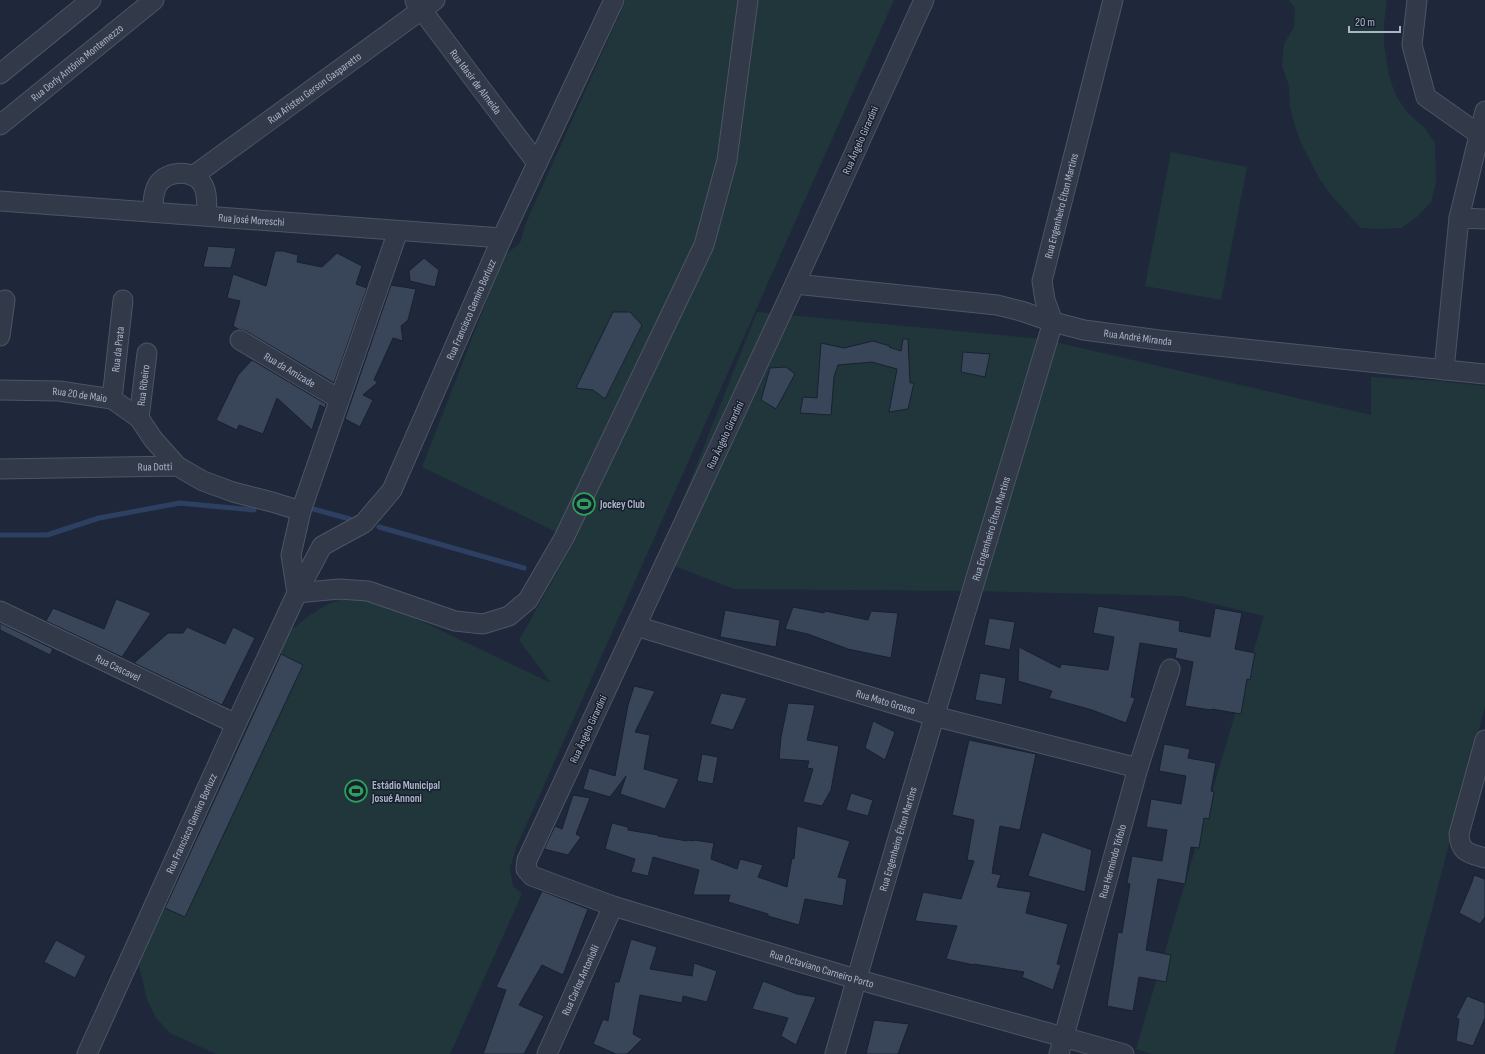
<svg xmlns="http://www.w3.org/2000/svg" width="1485" height="1054" viewBox="0 0 1485 1054" font-family="'Sofia Sans Condensed',sans-serif">
	<style>
		.green { fill: #20363b }
		.lines { fill: none; stroke-linecap: round; stroke-linejoin: round }
		.stream { stroke: #2d4061; stroke-width: 5 }
		.building { fill: #39465a; stroke: #192130 }
		.minor-casing { stroke: #4c5565; stroke-width: 21 }
		.minor { stroke: #323a4a; stroke-width: 19 }
		.labels { text-anchor: middle; stroke-width: 3; stroke-linejoin: round; paint-order: stroke }
		.street-label { font-size: 11px; fill: #acb5c7; stroke: #171f2e }
		.poi-label { font-size: 11px; font-weight: bold; fill: #acb5c7; stroke: #171f2e; text-anchor: start }
	</style>
	<rect width="100%" height="100%" fill="#1e283a"/>
	<!-- green -->
	<path class="green" d="M 626,0 L 894,0 L 516,848 L 510,868 L 513,886 L 522,894 L 450,1054 L 216,1054 L 170,1033 L 156,1018 L 147,999 L 139,966 L 139,954 L 278,652 L 291,630 L 306,618 L 324,606 L 349,596 L 369,596 L 551,683 L 519,640 L 575,541 L 422,467 L 504,256 L 520,243 L 525,225 Z
		M 1288,0 L 1387,0 L 1384,23 L 1384,44 L 1389,76 L 1396,96 L 1408,113 L 1424,127 L 1435,143 L 1436,183 L 1431,202 L 1417,217 L 1401,228 L 1381,229 L 1361,228 L 1330,194 L 1319,178 L 1301,143 L 1295,126 L 1290,107 L 1289,86 L 1282,65 L 1284,44 L 1294,27 L 1295,8 Z
		M 1171,152 L 1247,167 L 1221,300 L 1145,286 Z
		M 757,312 L 1042,339 L 1371,415 L 1371,377 L 1439,381 L 1485,386 L 1485,707 L 1394,1054 L 1152,1054 L 1136,1049 L 1264,616 L 1181,596 L 972,591 L 734,589 L 659,560 Z"/>
	<g class="lines">
		<!-- stream -->
		<path class="stream" d="M 306,507 L 350,519
			M 379,527 L 524,568
			M 0,535 L 47,535 L 99,518 L 180,503 L 254,510"/>
	</g>
	<!-- building -->
	<path class="building" d="M 208,246 L 236,248 L 231,268 L 203,267 Z
		M 275,251 L 283,251 L 298,255 L 297,262 L 322,267 L 337,253 L 362,266 L 356,284 L 367,288 L 334,383 L 246,331 L 238,329 L 233,326 L 240,301 L 227,298 L 233,274 L 266,286 Z
		M 424,258 L 439,270 L 435,287 L 410,281 L 409,271 Z
		M 391,285 L 416,289 L 408,320 L 401,326 L 403,341 L 393,338 L 374,380 L 378,382 L 363,395 L 373,400 L 360,427 L 345,419 Z
		M 613,312 L 630,312 L 642,325 L 605,399 L 593,390 L 576,388 Z
		M 903,339 L 908,339 L 910,383 L 914,383 L 908,409 L 889,412 L 897,369 L 872,362 L 838,365 L 834,377 L 831,415 L 800,413 L 803,397 L 817,398 L 821,343 L 844,348 L 873,341 L 890,346 L 889,347 L 901,351 Z
		M 963,352 L 990,354 L 985,377 L 961,372 Z
		M 252,360 L 326,404 L 325,408 L 320,405 L 312,430 L 277,398 L 263,434 L 239,425 L 237,430 L 216,420 L 238,375 Z
		M 786,367 L 795,374 L 776,409 L 761,400 L 770,368 Z
		M 116,599 L 151,613 L 122,657 L 46,621 L 53,608 L 104,629 Z
		M 1098,606 L 1180,621 L 1179,631 L 1210,637 L 1215,608 L 1242,613 L 1235,649 L 1255,653 L 1250,680 L 1247,679 L 1241,714 L 1212,709 L 1211,710 L 1185,706 L 1193,662 L 1175,658 L 1177,649 L 1140,643 L 1131,697 L 1135,698 L 1126,723 L 1092,710 L 1049,698 L 1052,691 L 1018,681 L 1019,647 L 1060,668 L 1061,664 L 1108,670 L 1114,637 L 1093,633 Z
		M 793,607 L 824,613 L 825,611 L 868,620 L 871,611 L 898,613 L 891,658 L 848,649 L 808,634 L 785,629 Z
		M 725,610 L 780,620 L 776,647 L 720,637 Z
		M 989,618 L 1015,622 L 1010,650 L 984,645 Z
		M 0,623 L 53,649 L 50,655 L 0,630 Z
		M 187,627 L 225,644 L 233,627 L 255,638 L 222,705 L 134,663 L 168,633 L 183,633 Z
		M 281,654 L 303,665 L 185,917 L 165,908 Z
		M 980,673 L 1006,678 L 1002,705 L 975,700 Z
		M 634,686 L 655,691 L 635,732 L 650,735 L 644,769 L 679,779 L 665,809 L 620,794 L 626,776 L 610,797 L 583,789 L 589,768 L 615,776 L 628,705 Z
		M 721,693 L 747,698 L 733,730 L 710,724 Z
		M 788,703 L 815,705 L 807,740 L 839,746 L 831,790 L 822,806 L 803,802 L 813,769 L 807,768 L 809,761 L 779,759 L 781,737 Z
		M 873,721 L 895,732 L 885,760 L 865,748 Z
		M 969,740 L 1036,754 L 1020,830 L 1000,826 L 992,873 L 1001,875 L 997,887 L 1031,892 L 1026,913 L 1068,924 L 1057,964 L 1061,965 L 1053,990 L 1022,977 L 1024,972 L 974,964 L 974,965 L 946,959 L 957,926 L 915,921 L 923,892 L 961,899 L 974,861 L 967,860 L 974,820 L 952,815 Z
		M 1164,744 L 1190,749 L 1188,758 L 1216,763 L 1211,791 L 1214,792 L 1209,819 L 1204,818 L 1199,848 L 1191,847 L 1185,884 L 1158,879 L 1146,950 L 1171,955 L 1166,982 L 1139,977 L 1133,1011 L 1107,1006 L 1118,932 L 1122,933 L 1130,884 L 1127,883 L 1132,856 L 1162,861 L 1167,830 L 1146,827 L 1151,799 L 1181,804 L 1186,776 L 1159,771 Z
		M 702,754 L 718,757 L 713,784 L 697,781 Z
		M 851,793 L 873,800 L 868,816 L 846,810 Z
		M 573,795 L 590,798 L 576,834 L 581,837 L 568,855 L 544,849 L 555,826 L 562,829 Z
		M 612,823 L 628,827 L 628,830 L 658,835 L 658,836 L 687,841 L 687,840 L 693,841 L 694,840 L 714,843 L 711,859 L 737,869 L 740,859 L 763,865 L 758,877 L 787,887 L 792,858 L 794,859 L 797,826 L 850,841 L 838,877 L 847,879 L 843,906 L 805,899 L 799,925 L 768,916 L 768,914 L 728,902 L 730,895 L 693,895 L 699,870 L 653,857 L 648,876 L 631,872 L 635,859 L 605,849 Z
		M 1042,832 L 1092,850 L 1085,892 L 1028,876 Z
		M 1474,875 L 1485,879 L 1485,917 L 1480,924 L 1459,913 L 1472,882 Z
		M 542,891 L 588,909 L 563,975 L 542,965 L 519,1005 L 544,1016 L 524,1054 L 483,1054 L 506,990 L 496,987 Z
		M 631,939 L 657,947 L 650,969 L 692,976 L 694,963 L 717,971 L 707,1002 L 683,996 L 682,1003 L 640,995 L 633,1034 L 642,1039 L 627,1054 L 616,1054 L 593,1044 L 603,1019 L 608,1021 L 615,982 L 619,982 Z
		M 56,940 L 86,956 L 75,978 L 44,962 Z
		M 763,981 L 797,994 L 816,997 L 796,1045 L 781,1036 L 788,1018 L 752,1009 Z
		M 1467,996 L 1485,1003 L 1485,1018 L 1473,1046 L 1456,1041 L 1459,1019 L 1456,1018 Z
		M 874,1020 L 909,1024 L 898,1054 L 866,1054 Z"/>
	<g class="lines">
		<!-- minor casing -->
		<g class="minor-casing">
			<g id="minor">
				<path id="s1" d="M 924,0 L 795,284 L 527,860 L 526,869 L 532,876 L 613,906 L 856,979 L 1124,1054"/>
				<path d="M 1417,0 L 1412,45 L 1426,97 L 1480,135"/>
				<path id="s2" d="M 415,1 L 537,163"/>
				<path d="M 0,74 L 91,0"/>
				<path id="s3" d="M 0,125 L 154,0"/>
				<path id="s4" d="M 193,176 L 435,0"/>
				<path id="s5" d="M 0,201 L 502,238"/>
				<path d="M 153,212 C 153,202 153,193 158,184 C 168,170 194,169 203,185 C 208,194 207,206 206,215"/>
				<path d="M 1459,218 L 1485,219"/>
				<path d="M 398,231 L 301,511 L 291,555 L 297,593 L 339,589 L 368,591 L 455,621 L 483,624 L 509,616 L 528,600 L 564,538 L 704,245 L 727,160 L 748,0"/>
				<path id="s6" d="M 795,284 L 997,305 L 1021,311 L 1053,322 L 1084,330 L 1159,340 L 1485,374"/>
				<path d="M 0,336 L 5,300"/>
				<path id="s7" d="M 240,340 L 339,399"/>
				<path d="M 1444,370 L 1459,218 L 1485,111"/>
				<path id="s8" d="M 0,390 L 59,391 L 112,399 L 139,418 L 153,439 L 177,466"/>
				<path id="s9" d="M 112,399 L 123,300"/>
				<path id="s10" d="M 139,418 L 147,353"/>
				<path id="s11" d="M 0,469 L 177,466 L 203,481 L 233,492 L 272,502 L 301,511"/>
				<path id="s12" d="M 0,611 L 236,724"/>
				<path id="s13" d="M 636,626 L 934,716 L 1138,768"/>
				<path d="M 1485,740 L 1459,834 C 1460,853 1469,853 1485,858"/>
				<path id="s14" d="M 87,1054 L 236,724 L 297,593 L 322,546 L 364,523 L 392,490 L 502,238 L 614,0"/>
				<path id="s15" d="M 547,1054 L 613,906"/>
				<path id="s16" d="M 835,1054 C 905,809 980,566 1053,322 L 1045,300 L 1042,281 L 1113,0"/>
				<path id="s17" d="M 1059,1054 L 1138,768 L 1170,669"/>
			</g>
		</g>
		<!-- minor -->
		<use href="#minor" class="minor"/>
	</g>
	<!-- icons -->
	<defs>
		<g id="stadium-ring" transform="scale(1.15)"><circle r="9.5" fill="#171f2e" stroke="#2e9e5b" stroke-width="1.5"/><path d="M0-5a6.5 5 0 1 0 0 10a6.5 5 0 1 0 0-10ZM-3.5-1.8h7v3.6h-7Z" fill="#2e9e5b"/></g>
	</defs>
	<g fill-rule="evenodd">
		<use href="#stadium-ring" x="584" y="504"/>
		<use href="#stadium-ring" x="356" y="791"/>
	</g>
	<g class="labels">
		<!-- street labels -->
		<g class="street-label">
			<text dy="4" stroke="none"><textPath href="#s3" startOffset="99">Rua Dorly Antônio Montemezzo</textPath></text>
			<text dy="4" stroke="none"><textPath href="#s2" startOffset="101">Rua Idasir de Almeida</textPath></text>
			<text dy="4" stroke="none"><textPath href="#s4" startOffset="150">Rua Aristeu Gerson Gasparetto</textPath></text>
			<text transform="translate(860 140) rotate(-66)" y="4">Rua Ângelo Girardini</text>
			<text dy="4" stroke="none"><textPath href="#s16" startOffset="884">Rua Engenheiro Élton Martins</textPath></text>
			<text dy="4" stroke="none"><textPath href="#s5" startOffset="252">Rua José Moreschi</textPath></text>
			<text dy="4" stroke="none"><textPath href="#s14" startOffset="848">Rua Francisco Gemiro Borluzz</textPath></text>
			<text dy="4" stroke="none"><textPath href="#s6" startOffset="348">Rua André Miranda</textPath></text>
			<text dy="4" stroke="none"><textPath href="#s9" startOffset="50">Rua da Prata</textPath></text>
			<text dy="4" stroke="none"><textPath href="#s7" startOffset="58">Rua da Amizade</textPath></text>
			<text dy="4" stroke="none"><textPath href="#s10" startOffset="33">Rua Ribeiro</textPath></text>
			<text dy="4" stroke="none"><textPath href="#s8" startOffset="80">Rua 20 de Maio</textPath></text>
			<text transform="translate(725 435) rotate(-65)" y="4">Rua Ângelo Girardini</text>
			<text dy="4" stroke="none"><textPath href="#s11" startOffset="155">Rua Dotti</textPath></text>
			<text dy="4" stroke="none"><textPath href="#s16" startOffset="548">Rua Engenheiro Élton Martins</textPath></text>
			<text dy="4" stroke="none"><textPath href="#s12" startOffset="131">Rua Cascavel</textPath></text>
			<text dy="4" stroke="none"><textPath href="#s13" startOffset="261">Rua Mato Grosso</textPath></text>
			<text transform="translate(588 729) rotate(-65)" y="4">Rua Ângelo Girardini</text>
			<text dy="4" stroke="none"><textPath href="#s14" startOffset="253">Rua Francisco Gemiro Borluzz</textPath></text>
			<text dy="4" stroke="none"><textPath href="#s16" startOffset="224">Rua Engenheiro Élton Martins</textPath></text>
			<text dy="4" stroke="none"><textPath href="#s17" startOffset="200">Rua Hermindo Tófolo</textPath></text>
			<text dy="4" stroke="none"><textPath href="#s1" startOffset="1270">Rua Octaviano Carneiro Porto</textPath></text>
			<text dy="4" stroke="none"><textPath href="#s15" startOffset="81">Rua Carlos Antoniolli</textPath></text>
		</g>
		<!-- poi labels -->
		<g class="poi-label">
			<text x="600" y="508">Jockey Club</text>
			<text x="372" y="789">Estádio Municipal<tspan x="372" dy="13">Josué Annoni</tspan></text>
		</g>
	</g>
	<!-- scale -->
	<path d="M1349 26v6h51v-6" fill="none" stroke="#acb5c7" stroke-width="2"/>
	<text x="1355" y="26" font-size="12" fill="#acb5c7" stroke="#171f2e" stroke-width="3" paint-order="stroke">20 m</text>
</svg>
